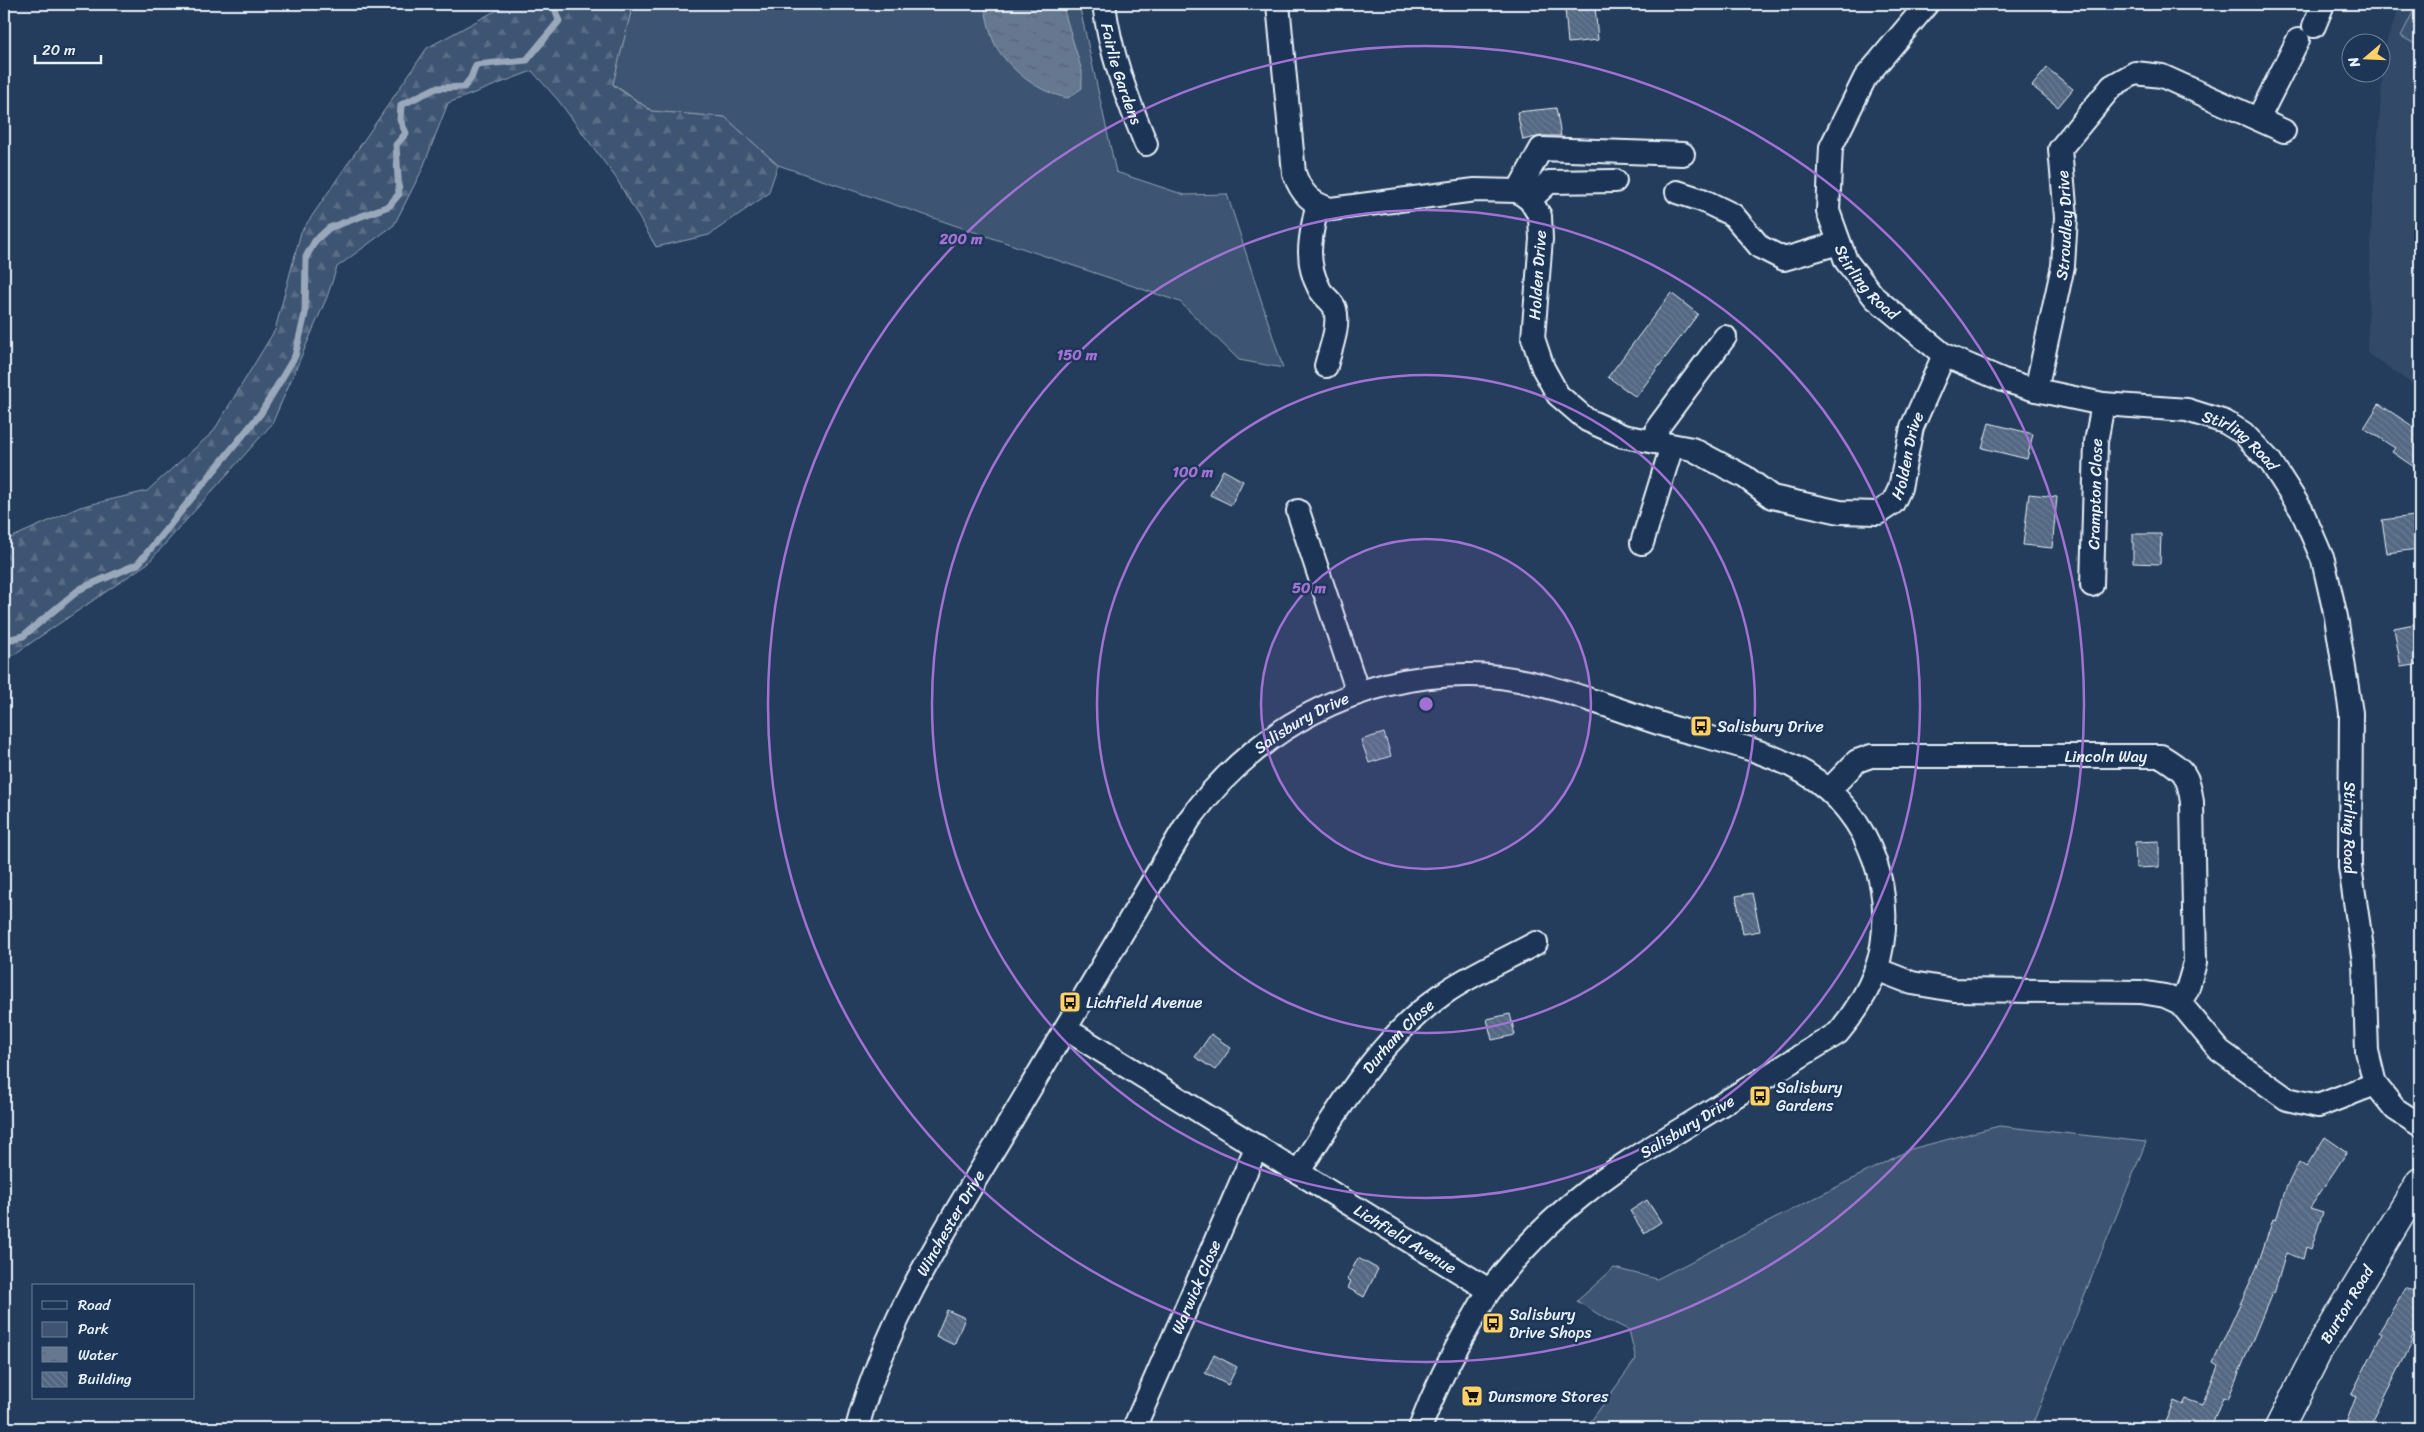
<svg xmlns="http://www.w3.org/2000/svg" width="2424" height="1432" viewBox="0 0 2424 1432" font-family="Sriracha,sans-serif">
	<style>
		.built { fill: #334a68 }
		.forest { fill: url(#forest-firs); stroke: #93a2b5 }
		.park { fill: #3e5472; stroke: #93a2b5 }
		.water { fill: url(#water-ripples); stroke: #99a8ba }
		.lines { fill: none; stroke-linecap: round; stroke-linejoin: round }
		.stream { stroke: #99a8ba; stroke-width: 7 }
		.building { fill: url(#building-back-hatch); stroke: #e8f1f8 }
		.street-casing { stroke: #e8f1f8; stroke-width: 26 }
		.highway-casing { stroke: #e8f1f8; stroke-width: 31 }
		.street { stroke: #1d3557; stroke-width: 22 }
		.highway { stroke: #1d3557; stroke-width: 28 }
		.ring { fill: none; stroke: #a171d3; stroke-width: 2.5 }
		.labels { text-anchor: middle; stroke-width: 5; stroke-linejoin: round; paint-order: stroke }
		.street-label { font-size: 16px; fill: #e8f1f8; stroke: #1d3557 }
		.poi-label { font-size: 16px; fill: #e8f1f8; stroke: #1d3557; text-anchor: start }
		.centre { fill: #a171d3; stroke: #1d3557; stroke-width: 2.5 }
		.ring-label { font-size: 15px; text-anchor: middle; font-weight: bold; fill: #a171d3; stroke: #1d3557; stroke-width: 5; stroke-linejoin: round; paint-order: stroke }
	</style>
	<defs>
		<pattern id="forest-firs" width="22" height="20" patternUnits="userSpaceOnUse" patternTransform="scale(1.25)"><rect width="22" height="20" fill="#3e5472"/><path d="M5 1l3.5 6h-7zM16 11l3.5 6h-7z" fill="#5a6d87"/></pattern>
		<pattern id="water-ripples" width="26" height="14" patternUnits="userSpaceOnUse" patternTransform="scale(1.25)"><rect width="26" height="14" fill="#657890"/><path d="M2 4q2-2 4 0t4 0M15 11q2-2 4 0t4 0" fill="none" stroke="#576270"/></pattern>
		<pattern id="building-back-hatch" width="6" height="6" patternUnits="userSpaceOnUse" patternTransform="scale(1.25)"><rect width="6" height="6" fill="#536782"/><path d="M-1 5l2 2M0 0l6 6M5-1l2 2" fill="none" stroke="#6c7d94"/></pattern>
	</defs>
	<rect width="100%" height="100%" fill="#253d5d"/>
	<filter id="ink" filterUnits="userSpaceOnUse"><feTurbulence type="fractalNoise" baseFrequency=".02" numOctaves="2"/><feDisplacementMap in="SourceGraphic" scale="10" xChannelSelector="R" yChannelSelector="G"/><feConvolveMatrix kernelMatrix="1 2 1 2 8 2 1 2 1" color-interpolation-filters="sRGB"/></filter>
	<g filter="url(#ink)">
		<!-- built -->
		<path class="built" d="M 2401,4 L 2420,4 L 2420,389 L 2367,353 L 2372,214 L 2385,45 Z"/>
		<!-- forest -->
		<path class="forest" d="M 508,4 L 633,4 L 613,85 L 652,111 L 725,117 L 778,165 L 768,194 L 709,235 L 656,247 L 616,178 L 558,100 L 532,71 L 448,103 L 422,170 L 394,225 L 337,267 L 327,297 L 272,424 L 148,563 L 13,655 L 4,656 L 4,541 L 80,507 L 147,491 L 213,432 L 275,330 L 301,232 L 427,48 Z"/>
		<!-- park -->
		<path class="park" d="M 633,4 L 1079,4 L 1116,172 L 1185,195 L 1227,194 L 1283,368 L 1239,360 L 1180,302 L 778,165 L 725,117 L 652,111 L 613,84 Z
			M 2417,4 L 2420,4 L 2420,47 L 2401,36 Z
			M 1999,1126 L 2146,1142 L 2031,1428 L 1586,1428 L 1636,1359 L 1629,1330 L 1606,1319 L 1577,1301 L 1614,1268 L 1657,1279 L 1911,1149 Z"/>
		<!-- water -->
		<path class="water" d="M 984,4 L 1062,4 L 1082,71 L 1082,88 L 1068,98 C 1040,93 1013,73 997,48 C 990,37 987,17 984,4 Z"/>
		<g class="lines">
			<!-- stream -->
			<path class="stream" d="M 4,641 L 23,636 L 80,589 L 138,564 L 261,413 L 295,356 L 305,314 L 306,257 L 315,241 L 329,228 L 389,206 L 399,194 L 396,145 L 406,133 L 400,120 L 401,105 L 436,88 L 464,87 L 471,78 L 476,65 L 527,60 L 559,21 L 554,4"/>
		</g>
		<!-- building -->
		<path class="building" d="M 1595,6 L 1598,40 L 1568,43 L 1565,9 Z
			M 2047,68 L 2073,89 L 2058,107 L 2032,86 Z
			M 1556,108 L 1561,136 L 1541,136 L 1523,140 L 1517,112 Z
			M 1671,293 L 1698,314 L 1636,397 L 1608,377 Z
			M 2379,404 L 2420,431 L 2420,471 L 2392,452 L 2395,448 L 2364,428 Z
			M 1989,423 L 2033,434 L 2027,459 L 1982,448 Z
			M 1223,470 L 1243,481 L 1231,505 L 1210,495 Z
			M 2029,494 L 2057,497 L 2052,548 L 2023,545 Z
			M 2414,516 L 2418,549 L 2387,553 L 2382,520 Z
			M 2133,534 L 2161,534 L 2160,564 L 2133,563 Z
			M 2414,624 L 2420,664 L 2401,667 L 2394,628 Z
			M 1384,733 L 1391,756 L 1369,763 L 1361,740 Z
			M 2159,841 L 2159,867 L 2136,868 L 2135,842 Z
			M 1752,893 L 1760,931 L 1743,934 L 1736,896 Z
			M 1510,1014 L 1515,1035 L 1492,1040 L 1487,1019 Z
			M 1211,1034 L 1231,1048 L 1215,1070 L 1195,1057 Z
			M 2325,1137 L 2347,1152 L 2310,1208 L 2323,1212 L 2311,1249 L 2306,1247 L 2303,1259 L 2286,1253 L 2274,1294 L 2272,1293 L 2228,1399 L 2223,1397 L 2211,1428 L 2182,1428 L 2165,1422 L 2174,1401 L 2183,1405 L 2186,1399 L 2202,1405 L 2218,1366 L 2213,1363 L 2257,1267 L 2273,1219 L 2276,1220 L 2286,1188 L 2299,1162 L 2306,1167 Z
			M 1647,1200 L 1661,1222 L 1644,1233 L 1630,1211 Z
			M 1358,1258 L 1378,1269 L 1364,1297 L 1348,1288 L 1351,1281 L 1347,1279 Z
			M 2406,1287 L 2420,1295 L 2420,1324 L 2411,1339 L 2413,1341 L 2369,1428 L 2344,1428 L 2356,1397 L 2351,1395 L 2382,1334 L 2379,1332 Z
			M 947,1310 L 965,1318 L 954,1345 L 936,1336 Z
			M 1214,1355 L 1237,1367 L 1228,1385 L 1205,1373 Z"/>
		<g class="lines">
			<!-- street casing -->
			<g class="street-casing">
				<g id="street">
					<path id="s1" d="M 1104,4 C 1110,53 1127,98 1146,144"/>
					<path id="s2" d="M 1278,4 L 1294,173 C 1301,193 1311,204 1331,209 L 1475,190 L 1518,191 L 1530,200 L 1540,216 L 1541,239 L 1533,338 L 1543,368 L 1558,395 L 1587,420 L 1623,436 L 1692,449 L 1745,477 L 1772,497 L 1840,512 L 1878,513 L 1893,503 L 1900,488 L 1912,427 L 1944,355"/>
					<path id="s3" d="M 1927,4 L 1865,78 L 1831,147 L 1828,211 L 1846,261 L 1875,298 L 1944,355 L 2003,380 L 2036,390 L 2103,404 L 2187,410 L 2225,422 L 2243,433 L 2270,461 L 2302,511 L 2323,560 L 2336,617 L 2351,713 L 2350,867 L 2364,962 L 2367,1051 L 2375,1084 L 2395,1109 L 2420,1125"/>
					<path d="M 2314,26 L 2323,4"/>
					<path d="M 2258,119 L 2298,40"/>
					<path d="M 1518,191 L 1541,149 L 1683,154"/>
					<path d="M 1677,192 L 1702,200 L 1733,215 L 1760,247 L 1784,259 L 1839,243"/>
					<path d="M 1530,200 L 1549,182 L 1615,181"/>
					<path d="M 1317,206 C 1311,235 1304,260 1319,288 C 1322,296 1333,301 1335,309 C 1340,326 1330,350 1326,366"/>
					<path id="s4" d="M 2036,390 L 2063,266 L 2066,217 L 2060,149 L 2112,86 L 2135,73 L 2162,76 L 2284,131"/>
					<path d="M 1655,442 L 1658,427 L 1725,337"/>
					<path d="M 1298,511 L 1358,693"/>
					<path d="M 1642,543 L 1672,446"/>
					<path id="s5" d="M 2092,585 L 2096,442 L 2103,404"/>
					<path id="s6" d="M 1829,790 L 1857,761 L 1871,756 L 2161,756 C 2185,771 2188,774 2192,802 L 2195,963 L 2187,990 L 2180,1003 L 2220,1051 L 2287,1099 L 2318,1106 L 2375,1084"/>
					<path d="M 1876,969 L 1912,983 L 1954,990 L 2141,992 L 2165,996 L 2180,1003"/>
					<path id="s7" d="M 1066,1029 L 1489,1290"/>
					<path id="s8" d="M 1299,1171 C 1340,1107 1379,1039 1443,994 C 1471,974 1505,960 1536,943"/>
					<path id="s9" d="M 857,1428 C 886,1318 952,1219 1010,1122 C 1070,1022 1129,921 1189,820 C 1256,729 1356,674 1471,675 C 1535,675 1609,708 1671,727 C 1718,741 1760,747 1805,773 C 1871,812 1900,898 1876,970 C 1867,994 1854,1014 1838,1033 L 1631,1160 C 1577,1195 1529,1238 1491,1289 C 1483,1299 1478,1311 1471,1322 C 1451,1356 1434,1391 1420,1428"/>
					<path id="s10" d="M 1134,1428 L 1257,1146"/>
				</g>
			</g>
			<!-- highway casing -->
			<g class="highway-casing">
				<g id="highway">
					<path id="s11" d="M 2279,1428 L 2317,1353 L 2420,1182"/>
				</g>
			</g>
			<!-- street -->
			<use href="#street" class="street"/>
			<!-- highway -->
			<use href="#highway" class="highway"/>
		</g>
	</g>
	<!-- distance rings -->
	<circle cx="1426" cy="704" r="165" fill="#a171d3" fill-opacity=".12"/>
	<g class="ring">
		<circle cx="1426" cy="704" r="165"/>
		<circle cx="1426" cy="704" r="329"/>
		<circle cx="1426" cy="704" r="494"/>
		<circle cx="1426" cy="704" r="658"/>
	</g>
	<!-- icons -->
	<defs>
		<g id="bus-square" transform="scale(1.125)"><rect x="-9" y="-9" width="18" height="18" rx="4" fill="#ffd166" stroke="#1d3557"/><path d="M-5-6H5V4H4V6H2V4H-2V6H-4V4H-5ZM-3.5-4V0h7V-4ZM-3.5 1.2v1.5H-2V1.2ZM2 1.2v1.5H3.5V1.2Z" fill="#111"/></g>
		<g id="supermarket-square" transform="scale(1.125)"><rect x="-9" y="-9" width="18" height="18" rx="4" fill="#ffd166" stroke="#1d3557"/><path d="M-6-5.5h2.5l.6 2H6L4.5 2H-2.5L-4.4-4H-6ZM-1.5 3.2a1.3 1.3 0 1 0 .1 0ZM3 3.2a1.3 1.3 0 1 0 .1 0Z" fill="#111"/></g>
	</defs>
	<g fill-rule="evenodd">
		<use href="#bus-square" x="1701" y="726"/>
		<use href="#bus-square" x="1070" y="1002"/>
		<use href="#bus-square" x="1760" y="1096"/>
		<use href="#bus-square" x="1493" y="1323"/>
		<use href="#supermarket-square" x="1472" y="1396"/>
	</g>
	<g class="labels">
		<!-- street labels -->
		<g class="street-label">
			<text dy="6" stroke="none"><textPath href="#s1" startOffset="72">Fairlie Gardens</textPath></text>
			<text dy="6" stroke="none"><textPath href="#s4" startOffset="168">Stroudley Drive</textPath></text>
			<text transform="translate(1537 275) rotate(-86)" y="6">Holden Drive</text>
			<text dy="6" stroke="none"><textPath href="#s3" startOffset="320">Stirling Road</textPath></text>
			<text dy="6" stroke="none"><textPath href="#s3" startOffset="741">Stirling Road</textPath></text>
			<text dy="6" stroke="none"><textPath href="#s2" startOffset="1048">Holden Drive</textPath></text>
			<text dy="6" stroke="none"><textPath href="#s5" startOffset="91">Crampton Close</textPath></text>
			<text dy="6" stroke="none"><textPath href="#s9" startOffset="845">Salisbury Drive</textPath></text>
			<text dy="6" stroke="none"><textPath href="#s6" startOffset="290">Lincoln Way</textPath></text>
			<text dy="6" stroke="none"><textPath href="#s3" startOffset="1161">Stirling Road</textPath></text>
			<text dy="6" stroke="none"><textPath href="#s8" startOffset="168">Durham Close</textPath></text>
			<text transform="translate(1687 1126) rotate(-31)" y="6">Salisbury Drive</text>
			<text dy="6" stroke="none"><textPath href="#s9" startOffset="226">Winchester Drive</textPath></text>
			<text dy="6" stroke="none"><textPath href="#s7" startOffset="399">Lichfield Avenue</textPath></text>
			<text dy="6" stroke="none"><textPath href="#s10" startOffset="154">Warwick Close</textPath></text>
			<text dy="6" stroke="none"><textPath href="#s11" startOffset="141">Burton Road</textPath></text>
		</g>
		<!-- poi labels -->
		<g class="poi-label">
			<text x="1717" y="732">Salisbury Drive</text>
			<text x="1086" y="1008">Lichfield Avenue</text>
			<text x="1776" y="1093">Salisbury<tspan x="1776" dy="18">Gardens</tspan></text>
			<text x="1509" y="1320">Salisbury<tspan x="1509" dy="18">Drive Shops</tspan></text>
			<text x="1488" y="1402">Dunsmore Stores</text>
		</g>
	</g>
	<circle cx="1426" cy="704" r="8" class="centre"/>
	<g class="ring-label">
		<text x="961" y="244">200 m</text>
		<text x="1077" y="360">150 m</text>
		<text x="1193" y="477">100 m</text>
		<text x="1309" y="593">50 m</text>
	</g>
	<!-- margin -->
	<rect width="2424" height="1432" fill="none" stroke="#1d3557" stroke-width="20"/>
	<rect x="10" y="10" width="2404" height="1412" fill="none" stroke="#e8f1f8" stroke-width="2" filter="url(#ink)"/>
	<!-- legend -->
	<rect x="32" y="1284" width="162" height="115" fill="#1d3557" stroke="#6e8097"/>
	<rect x="42" y="1301" width="25" height="8" fill="#1d3557" stroke="#6e8097"/>
	<text x="78" y="1310" font-size="15" fill="#e8f1f8">Road</text>
	<rect x="42" y="1322" width="25" height="15" fill="#3e5472" stroke="#6e8097"/>
	<text x="78" y="1334" font-size="15" fill="#e8f1f8">Park</text>
	<rect x="42" y="1347" width="25" height="15" fill="url(#water-ripples)" stroke="#6e8097"/>
	<text x="78" y="1360" font-size="15" fill="#e8f1f8">Water</text>
	<rect x="42" y="1372" width="25" height="15" fill="url(#building-back-hatch)" stroke="#6e8097"/>
	<text x="78" y="1384" font-size="15" fill="#e8f1f8">Building</text>
	<!-- north arrow -->
	<g transform="translate(2366 58) rotate(251)"><circle r="24" fill="#1d3557" stroke="#6e8097"/>
	<path d="M0-4L9 19L0 12L-9 19Z" fill="#ffd166"/>
	<text y="-8" font-size="14" font-weight="bold" text-anchor="middle" fill="#e8f1f8">N</text>
	</g>
	<!-- scale -->
	<path d="M35 55v8h66v-8" fill="none" stroke="#e8f1f8" stroke-width="2.5"/>
	<text x="42" y="55" font-size="15" fill="#e8f1f8" stroke="#1d3557" stroke-width="4" paint-order="stroke">20 m</text>
</svg>
